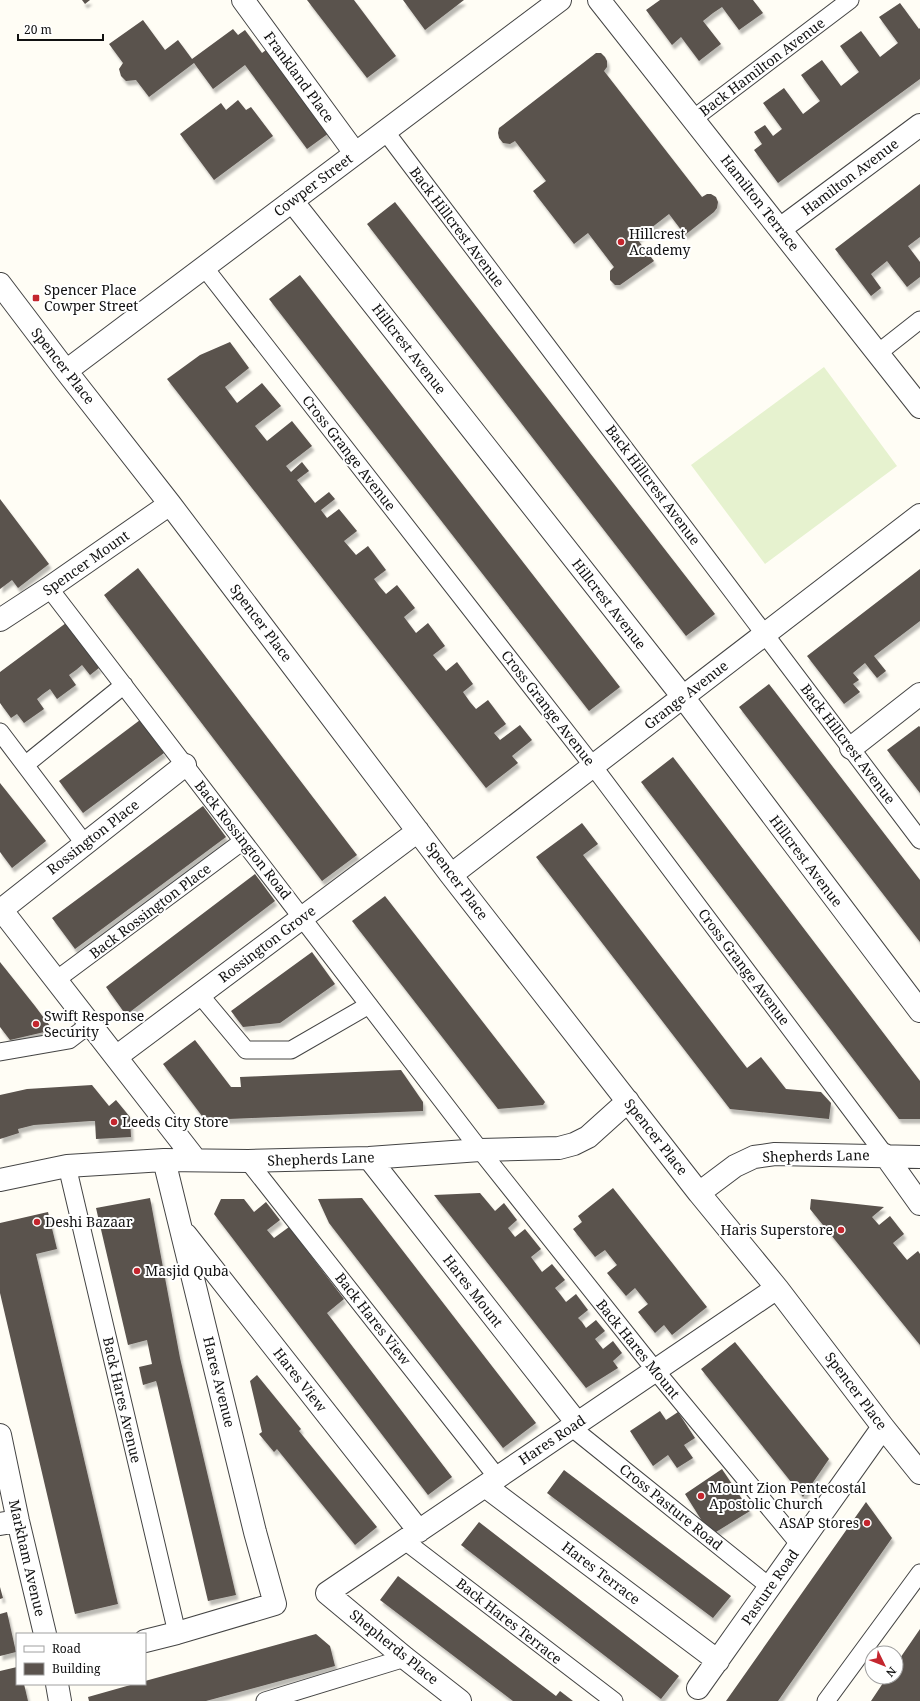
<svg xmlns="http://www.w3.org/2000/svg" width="920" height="1701" viewBox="0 0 920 1701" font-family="'Noto Serif',serif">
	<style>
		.pitch { fill: #e6f2cf }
		.building { fill: #5a524d; filter: url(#shadow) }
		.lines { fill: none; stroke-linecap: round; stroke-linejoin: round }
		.service-casing { stroke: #444; stroke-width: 19 }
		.minor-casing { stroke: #444; stroke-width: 24 }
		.service { stroke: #fff; stroke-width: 17 }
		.minor { stroke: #fff; stroke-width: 22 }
		.poi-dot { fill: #c4262e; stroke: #fff; stroke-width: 1.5 }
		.labels { text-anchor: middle; stroke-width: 4; stroke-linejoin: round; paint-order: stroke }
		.street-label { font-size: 14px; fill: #111; stroke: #fff }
		.poi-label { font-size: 14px; fill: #111; stroke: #fff; text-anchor: start }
	</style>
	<defs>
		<filter id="shadow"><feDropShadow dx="2.5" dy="4.5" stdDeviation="1" flood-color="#0004"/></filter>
	</defs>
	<rect width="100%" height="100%" fill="#fffdf5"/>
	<!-- pitch -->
	<path class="pitch" d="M 824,367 L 897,466 L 765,564 L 691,465 Z"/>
	<!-- building -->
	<path class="building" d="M 82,0 L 90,0 L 85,4 Z
		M 307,0 L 354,0 L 396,56 L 367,78 Z
		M 403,0 L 464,0 L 425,30 Z
		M 660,0 L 753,0 L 763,13 L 739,30 L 722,7 L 713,13 L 703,21 L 721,44 L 699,61 L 681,37 L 672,45 L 646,10 Z
		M 900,3 L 919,29 L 920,28 L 920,79 L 778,183 L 754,150 L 762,144 L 754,132 L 765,125 L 773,136 L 782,129 L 763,103 L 784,88 L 803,114 L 820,101 L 801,75 L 822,60 L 841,86 L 859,72 L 840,46 L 861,31 L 880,57 L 898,43 L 879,17 Z
		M 143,20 L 165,50 L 178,40 L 192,59 L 233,29 L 238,35 L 245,30 L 262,53 L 266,50 L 329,133 L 307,149 L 245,65 L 213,89 L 194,63 L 149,97 L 136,80 L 126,81 L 121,76 L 119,69 L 123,63 L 109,44 Z
		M 596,53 L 601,53 L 605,57 L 607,61 L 607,67 L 604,71 L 702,197 L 707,194 L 711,194 L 716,197 L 718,202 L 717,208 L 714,212 L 685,235 L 669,214 L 637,239 L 654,261 L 620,285 L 615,285 L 610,280 L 610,271 L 614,267 L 588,233 L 574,244 L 533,191 L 546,181 L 515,141 L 510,144 L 503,143 L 499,138 L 498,133 L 499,128 L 503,125 Z
		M 238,100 L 246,110 L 251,107 L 273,136 L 214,180 L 180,134 L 221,103 L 226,110 Z
		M 920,184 L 920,237 L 908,246 L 920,262 L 920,277 L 907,287 L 887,261 L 871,274 L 881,288 L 871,296 L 835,249 Z
		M 395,202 L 715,614 L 686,636 L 367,224 Z
		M 300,275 L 620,687 L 589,711 L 269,299 Z
		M 230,342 L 249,368 L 225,387 L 237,403 L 262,383 L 281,406 L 255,426 L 267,441 L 292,421 L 312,446 L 286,466 L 291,472 L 302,462 L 309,471 L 297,480 L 315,503 L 329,492 L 335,499 L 321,510 L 327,518 L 339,509 L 357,531 L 344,541 L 356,555 L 368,546 L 386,570 L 374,579 L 380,587 L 386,594 L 397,585 L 415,608 L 404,617 L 416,633 L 428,623 L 445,646 L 433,655 L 446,671 L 457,662 L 473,684 L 463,692 L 470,702 L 476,709 L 488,700 L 506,724 L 494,733 L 500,740 L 520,725 L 532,740 L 512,756 L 518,763 L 486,788 L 167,379 L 200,355 Z
		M 0,499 L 49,564 L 18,588 L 12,580 L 0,589 Z
		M 138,568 L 357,855 L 322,881 L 104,595 Z
		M 920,569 L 920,621 L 874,656 L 886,671 L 877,678 L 865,663 L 853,673 L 859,680 L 853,684 L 860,692 L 844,704 L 807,656 Z
		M 66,623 L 99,668 L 90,675 L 82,665 L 76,670 L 69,675 L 76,685 L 57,699 L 50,689 L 43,694 L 37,699 L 44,709 L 24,723 L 17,714 L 11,718 L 0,703 L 0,672 Z
		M 769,684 L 920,880 L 920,942 L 739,707 Z
		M 140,720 L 164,753 L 83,813 L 59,781 Z
		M 919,726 L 920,727 L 920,793 L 887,750 Z
		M 673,757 L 920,1081 L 920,1119 L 899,1119 L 641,782 Z
		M 0,783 L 46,841 L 12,868 L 0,852 Z
		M 203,806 L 226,837 L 75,949 L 52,918 Z
		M 582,823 L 598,844 L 583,855 L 747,1068 L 761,1057 L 786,1089 L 821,1092 L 831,1103 L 829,1119 L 730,1109 L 536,857 Z
		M 255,874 L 275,901 L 126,1015 L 106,987 Z
		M 385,896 L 545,1102 L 543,1105 L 498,1109 L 352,921 Z
		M 312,952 L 335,984 L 280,1023 L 243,1027 L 231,1011 Z
		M 0,962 L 35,1006 L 53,1030 L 10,1040 L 0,1027 Z
		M 195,1040 L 231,1087 L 241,1087 L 240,1077 L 401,1070 L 423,1102 L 423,1111 L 205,1120 L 163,1064 Z
		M 92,1085 L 109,1106 L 116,1100 L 130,1117 L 131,1137 L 96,1139 L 95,1121 L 91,1121 L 34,1125 L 18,1129 L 19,1133 L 0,1139 L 0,1095 L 27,1089 Z
		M 613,1188 L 707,1307 L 672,1335 L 664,1325 L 655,1333 L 638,1312 L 648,1304 L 635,1288 L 626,1296 L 607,1273 L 617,1265 L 605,1250 L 595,1257 L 573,1229 L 582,1222 L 578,1216 Z
		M 480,1193 L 495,1211 L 504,1203 L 517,1220 L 508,1228 L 515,1237 L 525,1229 L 541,1249 L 531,1257 L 542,1272 L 552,1264 L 565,1280 L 555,1288 L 560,1294 L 566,1302 L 576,1294 L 588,1310 L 578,1318 L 582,1322 L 586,1328 L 596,1320 L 605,1331 L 595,1339 L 603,1349 L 613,1341 L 622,1353 L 613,1361 L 618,1368 L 586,1388 L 434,1195 Z
		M 150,1198 L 180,1358 L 236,1595 L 208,1601 L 157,1384 L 156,1381 L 143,1385 L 139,1367 L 152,1364 L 147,1340 L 128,1345 L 96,1208 Z
		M 362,1198 L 536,1423 L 503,1448 L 329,1223 L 318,1199 Z
		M 221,1199 L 244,1199 L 254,1212 L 266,1202 L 280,1220 L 267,1230 L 274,1238 L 289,1227 L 344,1299 L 327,1313 L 452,1477 L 428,1495 L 214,1214 Z
		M 811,1199 L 884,1207 L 872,1217 L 879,1225 L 890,1216 L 904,1234 L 893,1243 L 907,1260 L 918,1251 L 920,1254 L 920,1345 L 810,1209 Z
		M 48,1212 L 57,1249 L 36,1254 L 118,1604 L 75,1614 L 0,1293 L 0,1223 Z
		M 735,1342 L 829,1459 L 803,1497 L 701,1369 Z
		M 257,1375 L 301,1429 L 299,1431 L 377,1527 L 355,1545 L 277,1449 L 274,1452 L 259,1434 L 262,1432 L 250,1381 Z
		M 660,1411 L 666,1420 L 678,1412 L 695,1438 L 684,1445 L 693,1458 L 677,1468 L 668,1455 L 653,1466 L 630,1431 Z
		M 722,1469 L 750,1511 L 716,1532 L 702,1521 L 685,1494 Z
		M 564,1470 L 731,1596 L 713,1618 L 547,1493 Z
		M 866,1502 L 892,1538 L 778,1701 L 726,1701 Z
		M 479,1522 L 679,1676 L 661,1699 L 461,1545 Z
		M 398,1576 L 556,1696 L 560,1691 L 573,1701 L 513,1701 L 380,1600 Z
		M 0,1587 L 3,1598 L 0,1599 Z
		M 7,1612 L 16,1652 L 0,1656 L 0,1614 Z
		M 920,1629 L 920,1701 L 871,1701 L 887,1677 L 896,1677 L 896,1664 Z
		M 316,1634 L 330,1646 L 335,1666 L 206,1701 L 89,1701 L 88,1697 L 134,1684 L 145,1684 L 145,1681 Z
		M 17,1667 L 17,1684 L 24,1684 L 28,1701 L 0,1701 L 0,1671 Z"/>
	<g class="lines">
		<!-- service casing -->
		<g class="service-casing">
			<path id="service" d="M 693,119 L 850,0
				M 385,131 L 920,840
				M 204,267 L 593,766 L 885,1155
				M 878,353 L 920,320
				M 49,588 L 480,1150 L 655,1370 L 800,1545
				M 0,732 L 84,843
				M 25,765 L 124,685
				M 56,980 L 243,841
				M 200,995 L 246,1050 L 291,1050 L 369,1005
				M 0,1052 L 69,1040 L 90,1024
				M 248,1161 L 497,1477
				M 67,1166 L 177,1633
				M 571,1427 L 770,1587
				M 405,1541 L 614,1701
				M 265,1701 L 405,1658
				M 826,1701 L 920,1573"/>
		</g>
		<!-- minor casing -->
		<g class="minor-casing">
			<path id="minor" d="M 243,0 L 355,153
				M 599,0 L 920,407
				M 292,201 L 683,697 L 920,1011
				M 780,229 L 920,125
				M 0,284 L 66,371 L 170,504 L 451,875 L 699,1193 L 777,1288 L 883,1427 L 920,1473
				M 66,371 L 560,0
				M 0,620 L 49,588 L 170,504
				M 851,748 L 920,694
				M 451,875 L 920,515
				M 0,908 L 195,1159
				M 1,910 L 185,765
				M 116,1057 L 418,831
				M 885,1155 L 920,1204
				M 369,1158 L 577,1423
				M 0,1180 L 67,1166 L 164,1160 L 248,1161 L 369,1158 L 480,1150 L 559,1148 L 574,1144 L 588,1137 L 628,1101
				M 699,1193 L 735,1166 L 754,1157 L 775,1154 L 920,1157
				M 186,1235 L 419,1531
				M 0,1435 L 18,1521 L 45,1634
				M 485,1486 L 718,1661
				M 0,1524 L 18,1521
				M 145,1641 L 177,1633 L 275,1604 L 255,1532 L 164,1160
				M 57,1684 L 60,1701
				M 698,1688 L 883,1427
				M 460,1701 L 405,1658 L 327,1593 L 777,1288"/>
		</g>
		<!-- service -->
		<use href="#service" class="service"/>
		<!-- minor -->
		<use href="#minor" class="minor"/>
	</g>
	<!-- markers -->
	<g class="poi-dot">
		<circle cx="621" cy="242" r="4"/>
		<rect x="32" y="294" width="8" height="8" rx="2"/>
		<circle cx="36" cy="1024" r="4"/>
		<circle cx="114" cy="1122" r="4"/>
		<circle cx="37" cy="1222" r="4"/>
		<circle cx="841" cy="1230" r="4"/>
		<circle cx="137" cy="1271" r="4"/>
		<circle cx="701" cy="1496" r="4"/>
		<circle cx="867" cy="1523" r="4"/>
	</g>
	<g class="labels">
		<!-- street labels -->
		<g class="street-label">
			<text transform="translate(762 67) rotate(-37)" y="5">Back Hamilton Avenue</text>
			<text transform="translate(299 77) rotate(54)" y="5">Frankland Place</text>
			<text transform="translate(850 177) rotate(-37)" y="5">Hamilton Avenue</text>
			<text transform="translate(313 185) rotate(-37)" y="5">Cowper Street</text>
			<text transform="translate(760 203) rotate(52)" y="5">Hamilton Terrace</text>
			<text transform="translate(457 227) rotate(53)" y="5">Back Hillcrest Avenue</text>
			<text transform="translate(409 349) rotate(52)" y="5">Hillcrest Avenue</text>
			<text transform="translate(63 366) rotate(52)" y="5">Spencer Place</text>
			<text transform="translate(349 453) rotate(52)" y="5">Cross Grange Avenue</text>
			<text transform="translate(653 485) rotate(53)" y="5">Back Hillcrest Avenue</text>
			<text transform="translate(86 563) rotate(-35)" y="5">Spencer Mount</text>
			<text transform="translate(609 604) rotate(52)" y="5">Hillcrest Avenue</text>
			<text transform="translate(261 623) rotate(53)" y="5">Spencer Place</text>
			<text transform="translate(686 695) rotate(-38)" y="5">Grange Avenue</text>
			<text transform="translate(548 708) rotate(52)" y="5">Cross Grange Avenue</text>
			<text transform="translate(848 744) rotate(53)" y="5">Back Hillcrest Avenue</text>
			<text transform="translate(93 837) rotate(-38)" y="5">Rossington Place</text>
			<text transform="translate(243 840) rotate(52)" y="5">Back Rossington Road</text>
			<text transform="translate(806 861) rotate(53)" y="5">Hillcrest Avenue</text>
			<text transform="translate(457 881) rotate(53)" y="5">Spencer Place</text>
			<text transform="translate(150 911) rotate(-37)" y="5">Back Rossington Place</text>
			<text transform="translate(267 944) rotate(-37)" y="5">Rossington Grove</text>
			<text transform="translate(744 967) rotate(53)" y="5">Cross Grange Avenue</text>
			<text transform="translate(656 1137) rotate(52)" y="5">Spencer Place</text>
			<text transform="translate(816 1156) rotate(-1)" y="5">Shepherds Lane</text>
			<text transform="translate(321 1159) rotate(-2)" y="5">Shepherds Lane</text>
			<text transform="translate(473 1291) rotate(52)" y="5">Hares Mount</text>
			<text transform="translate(373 1319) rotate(52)" y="5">Back Hares View</text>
			<text transform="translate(638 1349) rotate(51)" y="5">Back Hares Mount</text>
			<text transform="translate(300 1380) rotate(52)" y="5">Hares View</text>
			<text transform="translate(219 1382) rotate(76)" y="5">Hares Avenue</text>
			<text transform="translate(856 1391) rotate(53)" y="5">Spencer Place</text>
			<text transform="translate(122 1400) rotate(77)" y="5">Back Hares Avenue</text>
			<text transform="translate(552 1440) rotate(-34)" y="5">Hares Road</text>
			<text transform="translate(671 1507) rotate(39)" y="5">Cross Pasture Road</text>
			<text transform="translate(27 1558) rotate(77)" y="5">Markham Avenue</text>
			<text transform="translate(601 1573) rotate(37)" y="5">Hares Terrace</text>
			<text transform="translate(770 1587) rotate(-55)" y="5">Pasture Road</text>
			<text transform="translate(509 1621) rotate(38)" y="5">Back Hares Terrace</text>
			<text transform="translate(394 1647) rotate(39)" y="5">Shepherds Place</text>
		</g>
		<!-- poi labels -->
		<g class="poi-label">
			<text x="629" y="239">Hillcrest<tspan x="629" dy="16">Academy</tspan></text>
			<text x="44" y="295">Spencer Place<tspan x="44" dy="16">Cowper Street</tspan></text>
			<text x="44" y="1021">Swift Response<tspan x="44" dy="16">Security</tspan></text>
			<text x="122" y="1127">Leeds City Store</text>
			<text x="45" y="1227">Deshi Bazaar</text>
			<text x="833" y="1235" text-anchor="end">Haris Superstore</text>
			<text x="145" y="1276">Masjid Quba</text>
			<text x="709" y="1493">Mount Zion Pentecostal<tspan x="709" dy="16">Apostolic Church</tspan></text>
			<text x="859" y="1528" text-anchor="end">ASAP Stores</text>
		</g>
	</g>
	<!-- legend -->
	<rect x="16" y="1633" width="130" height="52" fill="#ffffff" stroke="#a0a0a0"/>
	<rect x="24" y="1646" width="20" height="6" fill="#ffffff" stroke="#a0a0a0"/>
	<text x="52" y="1653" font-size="12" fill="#111111">Road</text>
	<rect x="24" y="1663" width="20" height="12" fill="#5a524d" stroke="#a0a0a0"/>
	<text x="52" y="1673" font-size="12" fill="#111111">Building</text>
	<!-- north arrow -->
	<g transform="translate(884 1665) rotate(133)"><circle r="19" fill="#ffffff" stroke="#a0a0a0"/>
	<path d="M0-3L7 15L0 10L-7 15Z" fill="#c4262e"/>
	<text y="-6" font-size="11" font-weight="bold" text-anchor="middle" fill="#111111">N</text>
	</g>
	<!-- scale -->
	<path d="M18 34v6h85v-6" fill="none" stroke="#111111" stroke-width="2"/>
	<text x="24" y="34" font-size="12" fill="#111111" stroke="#ffffff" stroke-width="3" paint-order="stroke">20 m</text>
</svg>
